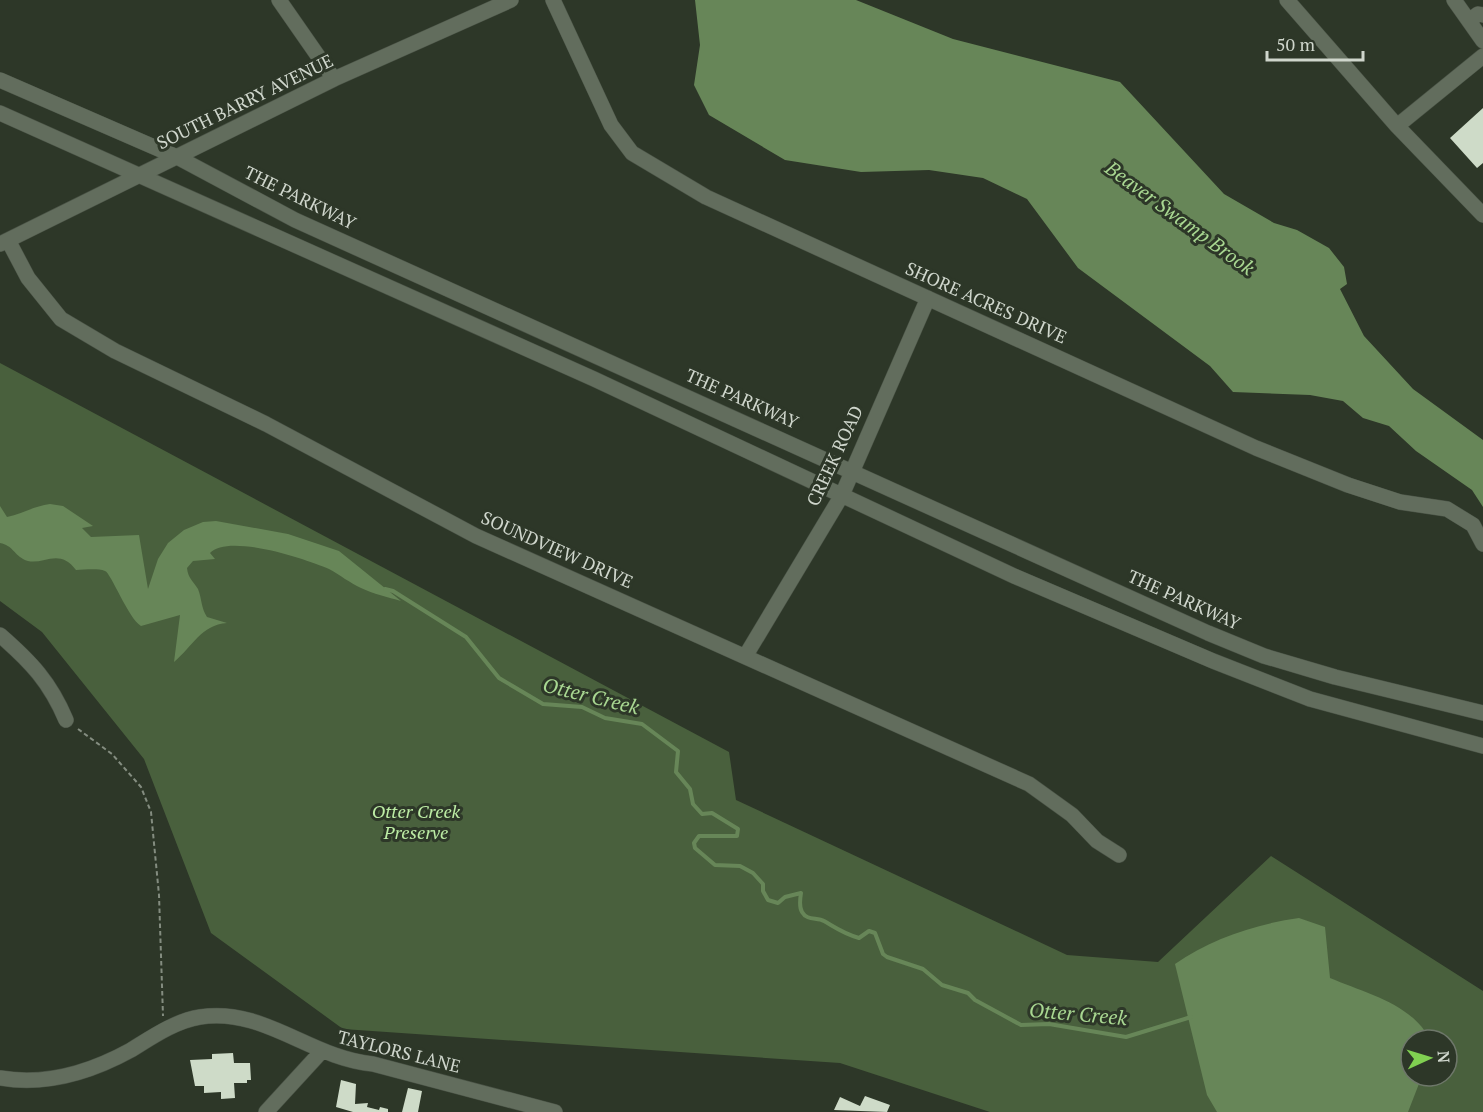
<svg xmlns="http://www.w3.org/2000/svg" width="1483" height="1112" viewBox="0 0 1483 1112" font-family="'PT Serif',serif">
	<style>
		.green { fill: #49603d; fill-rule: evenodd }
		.water { fill: #678658 }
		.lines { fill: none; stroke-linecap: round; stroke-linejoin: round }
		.stream { stroke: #678658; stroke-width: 4 }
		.building { fill: #cedbc8 }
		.minor-casing { stroke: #495245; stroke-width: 16 }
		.path { stroke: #848d80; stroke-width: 2; stroke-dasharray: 4.5 3; stroke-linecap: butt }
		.minor { stroke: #626d5d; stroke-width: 15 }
		.labels { text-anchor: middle; stroke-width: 6; stroke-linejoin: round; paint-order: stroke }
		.street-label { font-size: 18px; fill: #cfd6cc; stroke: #2d3728 }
		.park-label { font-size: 18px; font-style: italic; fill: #bdeda5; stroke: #2d3728 }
		.water-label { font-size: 20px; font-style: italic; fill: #a8d791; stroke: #2d3728 }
	</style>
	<rect width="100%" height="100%" fill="#2d3728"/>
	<!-- green -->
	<path class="green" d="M 0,363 L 729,752 L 736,800 L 1067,955 L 1158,962 L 1271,856 L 1483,991 L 1483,1112 L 990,1112 L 840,1063 L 343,1029 L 211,933 L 144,759 L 42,632 L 0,601 ZM 1411,1040 L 1447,1040 L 1447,1076 L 1411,1076 Z"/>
	<!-- water -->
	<path class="water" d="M 695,0 L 856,0 L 953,39 L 1120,82 L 1224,194 L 1274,223 L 1297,230 L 1329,248 L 1344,267 L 1347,284 L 1340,289 L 1364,336 L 1413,389 L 1483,440 L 1483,507 L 1472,490 L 1416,451 L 1389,426 L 1363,418 L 1343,401 L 1310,395 L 1233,392 L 1210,366 L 1078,268 L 1027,199 L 983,178 L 929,170 L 861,172 L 785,160 L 709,115 L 694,85 L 700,45 Z
		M 50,504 L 63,506 L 93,526 L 82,528 L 91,537 L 139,535 L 148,589 L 158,559 L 168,543 L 184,530 L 203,522 L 216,521 L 288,534 L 339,551 L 401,601 C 388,597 373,594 361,588 C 350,583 340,575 329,569 C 306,559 228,533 210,553 L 215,559 L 193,561 L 187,568 C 188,578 193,581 198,589 C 202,599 201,608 207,617 L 227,623 C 201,625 193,646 174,662 L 180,615 L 141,626 C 128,618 111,573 105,571 C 97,568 84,570 76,570 C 58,545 40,569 23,559 C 13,553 13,546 0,543 L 0,506 L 7,517 C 22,514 34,506 50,504 Z
		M 1299,918 L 1325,927 L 1330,978 C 1365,993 1413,1004 1430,1040 L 1411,1040 L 1411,1076 L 1422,1076 L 1408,1112 L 1217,1112 L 1207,1095 L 1175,964 C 1210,939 1256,924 1299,918 Z"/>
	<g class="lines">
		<!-- stream -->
		<path class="stream" d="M 385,589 L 393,591 L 466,637 L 499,678 L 543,704 L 582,707 L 605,718 L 642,724 L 678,751 L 676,772 L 690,789 L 693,804 L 702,814 L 712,813 L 738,829 L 737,836 L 699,836 L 694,843 L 695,848 L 715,865 L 740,866 L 753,873 L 763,884 L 763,891 L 768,900 L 778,903 L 785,897 L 801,893 C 800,899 799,907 802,912 C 807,921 817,917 824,921 C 836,928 844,934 859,938 L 869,931 L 875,933 L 883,954 L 887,957 L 923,969 L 942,985 L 968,993 L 975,1000 L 1021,1025 L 1049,1024 L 1126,1037 L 1191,1017"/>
	</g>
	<!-- building -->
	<path class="building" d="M 1483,108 L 1483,163 L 1477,168 L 1450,138 Z
		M 233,1053 L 234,1063 L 250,1063 L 251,1080 L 247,1080 L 247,1083 L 234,1083 L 235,1098 L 221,1099 L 221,1092 L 204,1093 L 204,1086 L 195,1086 L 190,1060 L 212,1059 L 212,1054 Z
		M 341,1080 L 356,1084 L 355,1104 L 368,1103 L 367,1107 L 379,1110 L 380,1107 L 388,1109 L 388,1112 L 353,1112 L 336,1107 Z
		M 408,1088 L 422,1091 L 418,1112 L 402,1112 Z
		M 865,1096 L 890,1105 L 887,1112 L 834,1110 L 840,1097 L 860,1106 Z"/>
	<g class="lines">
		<!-- minor casing -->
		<g class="minor-casing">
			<path id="minor" d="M 279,0 L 334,79
				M 553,0 L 611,125 L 632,153 L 706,197 L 1256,448 L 1348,485 L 1400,502 L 1447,509 L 1473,525 L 1483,544
				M 1287,0 L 1397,126 L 1483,215
				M 1454,0 L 1483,41
				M 1469,21 L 1478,14 L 1483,15
				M 0,80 L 177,157 L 295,220 L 1208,633 L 1264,656 L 1335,677 L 1483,713
				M 0,113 L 594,379 L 1014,576 L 1213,661 L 1310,699 L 1483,746
				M 1397,126 L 1483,56
				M 9,242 L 28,278 L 61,319 L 115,351 L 266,424 L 476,536 L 1029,784 L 1072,815 L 1097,841 L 1119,855
				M 0,244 L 334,79 L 511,0
				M 0,635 C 31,662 50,682 66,720
				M 746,655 L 842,495 L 928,298
				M 0,1078 C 46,1086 91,1072 131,1050 C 152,1037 175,1021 200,1017 C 264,1007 310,1058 373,1064 L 555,1112
				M 266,1112 L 321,1052"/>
		</g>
		<!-- path -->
		<path class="path" d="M 78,729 L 112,754 L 141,787 L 151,812 L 159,895 L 163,1016"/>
		<!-- minor -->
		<use href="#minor" class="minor"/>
	</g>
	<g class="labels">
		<!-- street labels -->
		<g class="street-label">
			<text transform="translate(245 102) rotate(-26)" y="6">SOUTH BARRY AVENUE</text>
			<text transform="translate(300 198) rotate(26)" y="6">THE PARKWAY</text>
			<text transform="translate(986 303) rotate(24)" y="6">SHORE ACRES DRIVE</text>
			<text transform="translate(742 399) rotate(24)" y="6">THE PARKWAY</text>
			<text transform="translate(835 456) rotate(-65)" y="6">CREEK ROAD</text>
			<text transform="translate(557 550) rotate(24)" y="6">SOUNDVIEW DRIVE</text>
			<text transform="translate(1184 600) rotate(24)" y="6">THE PARKWAY</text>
			<text transform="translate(399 1052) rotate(14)" y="6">TAYLORS LANE</text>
		</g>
		<!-- park labels -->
		<g class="park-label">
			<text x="416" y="818">Otter Creek<tspan x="416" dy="21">Preserve</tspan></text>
		</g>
		<!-- water labels -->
		<g class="water-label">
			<text transform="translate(1180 218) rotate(36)" y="7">Beaver Swamp Brook</text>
			<text transform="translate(591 696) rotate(14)" y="7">Otter Creek</text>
			<text transform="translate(1078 1014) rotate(5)" y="7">Otter Creek</text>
		</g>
	</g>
	<!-- north arrow -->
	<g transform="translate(1429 1058) rotate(86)"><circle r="28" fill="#2d3728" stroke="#6e776a" stroke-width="1.5"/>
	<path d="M0-4.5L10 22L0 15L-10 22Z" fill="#80d051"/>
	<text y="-9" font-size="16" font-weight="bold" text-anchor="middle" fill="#cfd6cc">N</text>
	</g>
	<!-- scale -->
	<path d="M1267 51v9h96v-9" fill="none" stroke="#cfd6cc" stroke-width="3"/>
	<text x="1276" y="51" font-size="18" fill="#cfd6cc" stroke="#2d3728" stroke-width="4.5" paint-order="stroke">50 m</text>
</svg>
